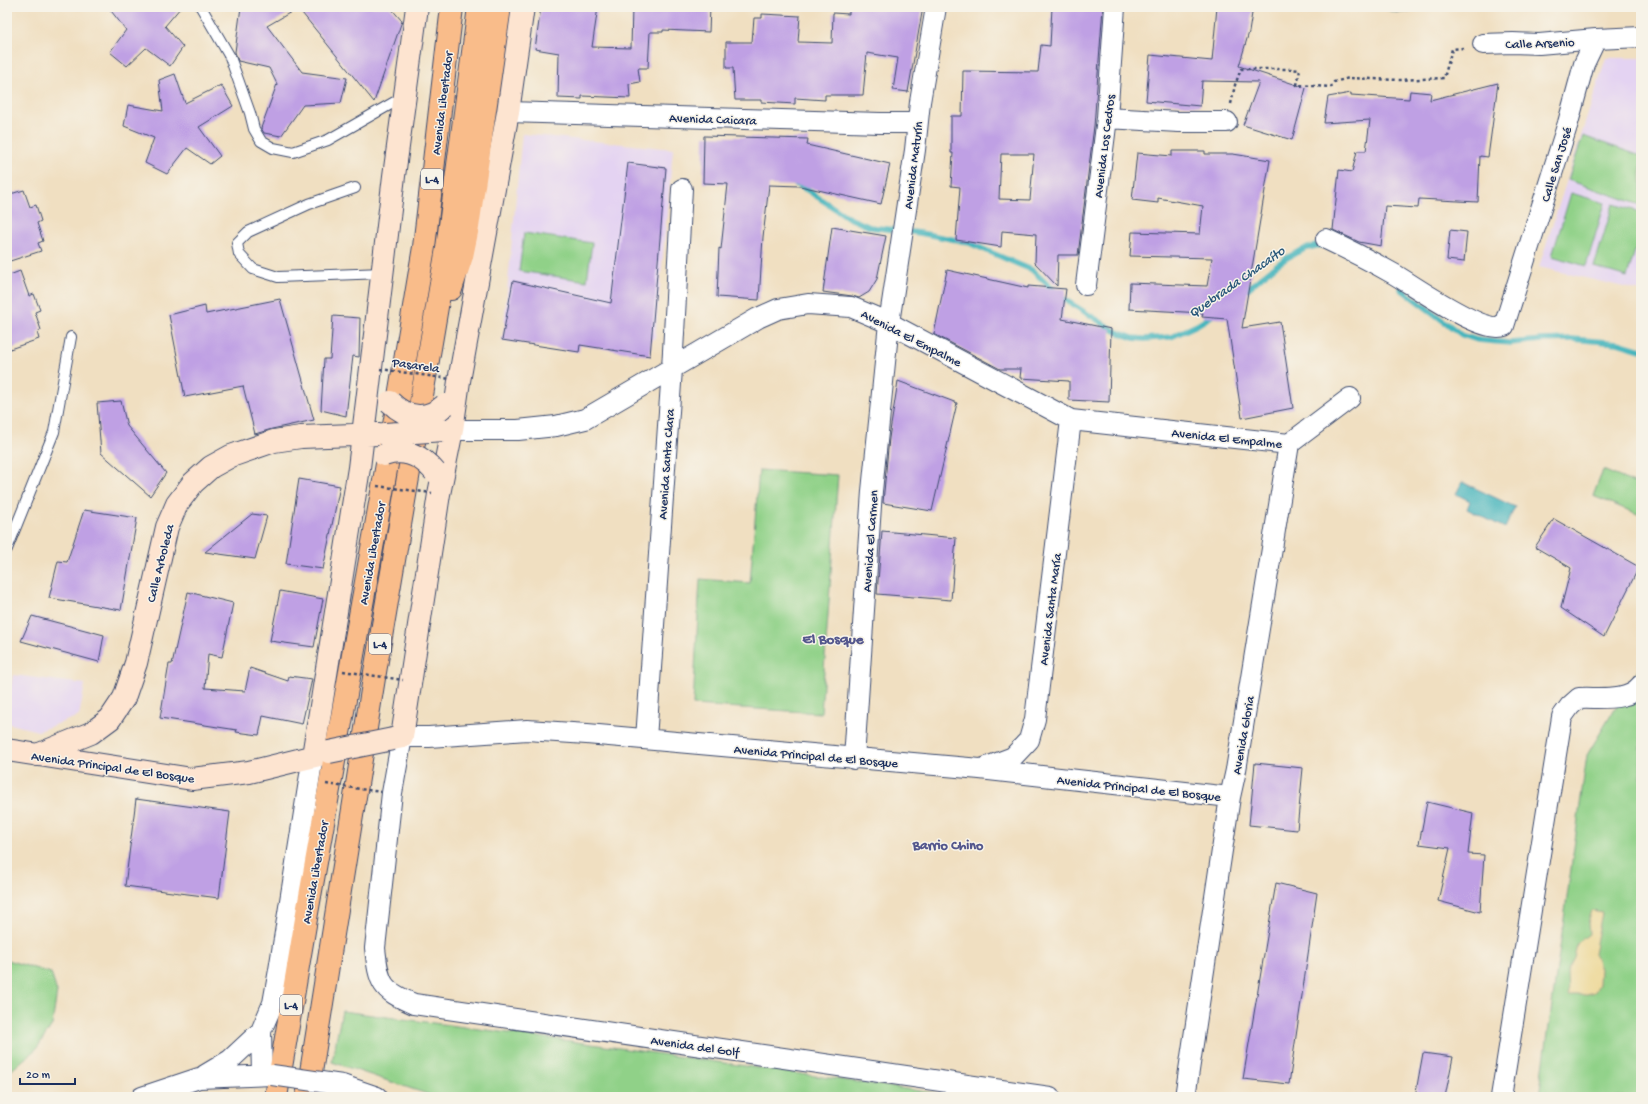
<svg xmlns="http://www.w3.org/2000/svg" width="1648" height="1104" viewBox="0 0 1648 1104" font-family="'Gochi Hand',sans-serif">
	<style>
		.built { fill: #e4d3f2 }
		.green { fill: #90d188; stroke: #568073 }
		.sand { fill: #eeda9e; stroke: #84847e }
		.water { fill: #46b5bd; stroke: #30728e }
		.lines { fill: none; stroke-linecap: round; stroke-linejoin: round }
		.stream { stroke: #46b5bd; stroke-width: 5.5 }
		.building { fill: #bfa0e4; fill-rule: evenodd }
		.lane-casing { stroke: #3b496d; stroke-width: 12 }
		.street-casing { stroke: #3b496d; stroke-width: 22 }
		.secondary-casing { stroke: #3b496d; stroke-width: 24 }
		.primary-casing { stroke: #3b496d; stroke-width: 24 }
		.path { stroke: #3b496d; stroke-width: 2.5; stroke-dasharray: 3 3; stroke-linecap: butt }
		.lane { stroke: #fff; stroke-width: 10 }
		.street { stroke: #fff; stroke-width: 20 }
		.secondary { stroke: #fde4d0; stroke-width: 22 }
		.primary { stroke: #f9bc8a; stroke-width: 22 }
		.street-bridge-casing { stroke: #3b496d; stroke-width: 22; stroke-linecap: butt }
		.secondary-bridge-casing { stroke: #3b496d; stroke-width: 24; stroke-linecap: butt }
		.path-bridge { stroke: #3b496d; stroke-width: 2.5; stroke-dasharray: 3 3; stroke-linecap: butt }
		.street-bridge { stroke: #fff; stroke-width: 20 }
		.secondary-bridge { stroke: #fde4d0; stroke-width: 22 }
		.labels { text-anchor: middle; stroke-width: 3; stroke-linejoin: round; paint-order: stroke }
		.shield { fill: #f7f3e8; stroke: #5d6a87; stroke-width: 1 }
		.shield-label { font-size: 12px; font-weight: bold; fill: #1b2f5e }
		.street-label { font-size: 13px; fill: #1b2f5e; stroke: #f7f3e8 }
		.water-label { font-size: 14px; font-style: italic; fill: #28577a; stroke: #f7f3e8 }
		.neighbourhood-label { font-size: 14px; font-weight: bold; fill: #54578d; stroke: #f7f3e8 }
		.quarter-label { font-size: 15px; font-weight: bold; fill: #54578d; stroke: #f7f3e8 }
	</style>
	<rect width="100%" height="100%" fill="#f7f3e8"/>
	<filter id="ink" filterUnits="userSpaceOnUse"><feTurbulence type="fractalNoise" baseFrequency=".025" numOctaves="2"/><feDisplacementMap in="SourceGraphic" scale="8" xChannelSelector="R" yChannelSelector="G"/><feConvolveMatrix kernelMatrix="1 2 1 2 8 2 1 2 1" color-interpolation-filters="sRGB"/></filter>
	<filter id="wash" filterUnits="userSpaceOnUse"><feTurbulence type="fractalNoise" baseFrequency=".012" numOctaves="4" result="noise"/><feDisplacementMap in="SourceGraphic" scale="16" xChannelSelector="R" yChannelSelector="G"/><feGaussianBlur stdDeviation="0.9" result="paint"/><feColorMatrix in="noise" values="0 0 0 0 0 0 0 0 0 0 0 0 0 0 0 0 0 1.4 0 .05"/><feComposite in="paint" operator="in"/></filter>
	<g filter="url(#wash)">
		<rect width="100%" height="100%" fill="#f0dfc1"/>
		<!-- built -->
		<path class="built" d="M 1606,58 L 1641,58 L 1641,291 L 1539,267 Z
			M 522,134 L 673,149 L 655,339 L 504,324 Z
			M 13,675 L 85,684 L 79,716 L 38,731 L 7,723 L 7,708 Z"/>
		<!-- green -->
		<path class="green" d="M 1583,136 L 1641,156 L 1641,205 L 1568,180 Z
			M 1571,193 L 1605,203 L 1586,266 L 1552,256 Z
			M 1613,204 L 1641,212 L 1641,231 L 1627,277 L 1594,267 Z
			M 524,233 L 592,243 L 587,281 L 519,271 Z
			M 759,470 L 838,475 L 821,713 L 693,705 L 700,579 L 750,583 Z
			M 1603,470 L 1641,486 L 1640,515 L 1593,496 Z
			M 1641,665 L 1641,1097 L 1539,1097 L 1587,755 Z
			M 7,960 L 51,973 L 57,992 L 52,1025 L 37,1048 L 7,1074 Z
			M 342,1011 L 570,1041 L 962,1097 L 436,1097 L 332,1062 Z"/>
		<!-- sand -->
		<path class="sand" d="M 1592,911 L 1602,913 L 1594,953 L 1600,969 L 1599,984 L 1595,992 L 1583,995 L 1568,995 L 1567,971 L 1574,958 L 1577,943 L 1589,934 L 1588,923 Z"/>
		<!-- water -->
		<path class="water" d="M 1381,7 L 1422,7 C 1403,14 1399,15 1381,7 Z
			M 1462,482 L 1515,507 L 1505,528 L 1467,509 L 1470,501 L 1456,494 Z"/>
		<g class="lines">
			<!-- stream -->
			<path class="stream" d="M 794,183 L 807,190 L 849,218 L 870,227 L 920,233 L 967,242 L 1020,265 L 1032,270 L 1062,298 L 1117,332 L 1133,338 L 1144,339 L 1171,337 L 1197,325 L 1215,314
				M 1401,289 L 1462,335 L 1477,340 L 1510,343 L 1542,340 L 1572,339 L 1618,343 L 1641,350
				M 1244,292 C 1267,273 1293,246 1325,245"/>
		</g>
		<g id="blocks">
			<!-- building -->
			<path class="building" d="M 108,7 L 181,7 L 165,26 L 183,47 L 170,66 L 146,48 L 127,66 L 110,52 L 126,30 Z
				M 241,7 L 390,7 L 402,21 L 374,102 L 298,8 L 267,26 L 302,72 L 347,78 L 341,103 L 303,105 L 281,136 L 264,133 L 261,128 L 277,84 L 269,68 L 238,61 L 235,52 Z
				M 541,7 L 598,7 L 592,47 L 631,48 L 632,7 L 710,7 L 709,32 L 663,30 L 663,32 L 650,32 L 648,68 L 638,68 L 640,82 L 629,84 L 630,98 L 582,96 L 582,99 L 558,98 L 559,53 L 535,49 Z
				M 849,7 L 923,7 L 908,92 L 893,90 L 898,58 L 867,53 L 863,95 L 825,95 L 825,100 L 795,98 L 795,104 L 761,102 L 761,100 L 735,100 L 733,68 L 726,68 L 726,42 L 752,42 L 754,18 L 762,18 L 762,14 L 800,16 L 798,42 L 832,43 L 833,13 L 849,14 Z
				M 1052,7 L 1103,7 L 1094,126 L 1078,255 L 1058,255 L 1057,286 L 1035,263 L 1036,234 L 1002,231 L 1001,247 L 956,240 L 960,187 L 951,186 L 953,153 L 951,153 L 951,116 L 962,116 L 963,71 L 1038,72 L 1041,45 L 1050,46 ZM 1001,154 L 1034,154 L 1030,200 L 999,199 Z
				M 1217,7 L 1253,7 L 1249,32 L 1239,66 L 1306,88 L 1292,140 L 1243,125 L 1259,82 L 1202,81 L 1200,106 L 1146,101 L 1150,55 L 1212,61 Z
				M 175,74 L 185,103 L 221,85 L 233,106 L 199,127 L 220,156 L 210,164 L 187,148 L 167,174 L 145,163 L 154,138 L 124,126 L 128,105 L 163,111 L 159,80 Z
				M 1498,83 L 1488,157 L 1480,156 L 1478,202 L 1419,199 L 1418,208 L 1385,206 L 1381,246 L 1359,242 L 1333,230 L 1339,170 L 1352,172 L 1357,151 L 1366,151 L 1370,120 L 1324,123 L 1328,97 L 1351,93 L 1351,95 L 1409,99 L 1410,91 L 1431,93 L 1430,100 Z
				M 704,136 L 808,139 L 807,145 L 890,164 L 881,204 L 800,186 L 769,185 L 763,237 L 759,300 L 717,297 L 719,248 L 721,249 L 728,184 L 703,183 Z
				M 1172,151 L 1205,151 L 1205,154 L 1233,154 L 1270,160 L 1242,328 L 1280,322 L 1293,408 L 1242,418 L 1227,319 L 1202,317 L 1203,313 L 1129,309 L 1130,283 L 1207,286 L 1212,258 L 1130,256 L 1132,232 L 1200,234 L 1203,206 L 1158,198 L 1158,203 L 1132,200 L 1137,153 L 1172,156 Z
				M 628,163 L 666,168 L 650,356 L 580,345 L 579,352 L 502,340 L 513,281 L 611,303 Z
				M 24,190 L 30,207 L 36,205 L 41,221 L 37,223 L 43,241 L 38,243 L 41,251 L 7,262 L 7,195 Z
				M 832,227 L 886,236 L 877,279 L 869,292 L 859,298 L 852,296 L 823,292 Z
				M 1450,230 L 1467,232 L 1464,262 L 1447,260 Z
				M 947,270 L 1028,288 L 1028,286 L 1066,289 L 1062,319 L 1111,329 L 1109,402 L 1069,400 L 1069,381 L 1020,378 L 1021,369 L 1000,369 L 934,334 Z
				M 20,271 L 29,296 L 34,294 L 40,310 L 35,312 L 41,330 L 37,332 L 39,339 L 7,350 L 7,276 Z
				M 280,299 L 314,420 L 272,429 L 255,434 L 243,386 L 185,397 L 169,315 L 205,306 L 206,314 Z
				M 333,316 L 360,318 L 359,357 L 353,356 L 346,416 L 321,410 L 324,359 L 330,359 Z
				M 898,381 L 957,403 L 932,511 L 883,503 L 889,438 Z
				M 121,401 L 127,426 L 166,473 L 150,496 L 101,453 L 97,403 Z
				M 299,479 L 340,486 L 323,569 L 286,564 Z
				M 84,510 L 137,518 L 121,610 L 49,598 L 58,561 L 67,562 Z
				M 252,514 L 267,516 L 255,559 L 205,552 Z
				M 1554,519 L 1639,567 L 1604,637 L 1561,608 L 1571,568 L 1535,547 Z
				M 882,531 L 956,538 L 951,600 L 877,594 Z
				M 280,591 L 323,599 L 314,647 L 270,641 Z
				M 188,592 L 233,603 L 222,657 L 208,654 L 205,688 L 245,691 L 250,668 L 288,681 L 289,676 L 312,679 L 302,724 L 263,716 L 259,735 L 236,732 L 237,730 L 160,718 L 169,664 L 172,664 Z
				M 32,616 L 104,635 L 99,662 L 21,641 Z
				M 1255,763 L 1303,768 L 1297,830 L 1249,825 Z
				M 136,799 L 230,812 L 219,898 L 125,886 Z
				M 1427,802 L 1473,813 L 1468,854 L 1484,855 L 1480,912 L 1438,901 L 1450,848 L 1419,844 Z
				M 1276,883 L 1317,893 L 1289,1084 L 1243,1079 Z
				M 1423,1053 L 1453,1057 L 1445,1097 L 1415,1097 Z"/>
		</g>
	</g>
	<g filter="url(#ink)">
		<use href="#blocks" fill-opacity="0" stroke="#3b496d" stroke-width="1"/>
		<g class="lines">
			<!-- lane casing -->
			<g class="lane-casing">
				<path id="lane" d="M 201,7 L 230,57 L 250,113 L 254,129 L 261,141 L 273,148 L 293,152 L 328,140 L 405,96
					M 355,188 L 309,204 L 248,232 L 237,243 L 239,254 L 253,269 L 278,277 L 383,273
					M 7,549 L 54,432 L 71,337"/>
			</g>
			<!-- street casing -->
			<g class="street-casing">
				<path id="street" d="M 1483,44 L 1513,43 L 1539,44 L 1596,39
					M 508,112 L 880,123 L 917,123
					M 1107,118 L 1179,122 L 1227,122
					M 1326,239 C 1349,250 1371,261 1392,273 C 1414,285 1482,335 1504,326 L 1568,123 L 1584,64 L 1596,39 L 1641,37
					M 1086,285 L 1107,118 L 1115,7
					M 452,430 L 518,430 L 556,426 L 585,419 L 758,318 L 778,309 L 808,304 L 851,307 L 889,323 L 1071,420 L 1289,444 L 1350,398
					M 646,739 L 672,369 L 682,189
					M 854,759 L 872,491 L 889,323 L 915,150 L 920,102 L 936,7
					M 984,768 L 1013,757 L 1029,740 L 1035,719 L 1071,420
					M 205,1075 L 230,1060 L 261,1031
					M 262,1075 L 261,1031 L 273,1003 L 279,970 L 313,756
					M 342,1085 L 377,1097
					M 142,1097 L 199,1078 L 272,1075
					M 1050,1097 L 414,1004 C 381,990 379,984 375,948 L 392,793 L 402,737 L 429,737 L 527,730 L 587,734 L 980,769 L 1230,797
					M 1185,1097 L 1230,797 L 1236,770 L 1289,444
					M 1501,1097 L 1562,717 L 1570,706 L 1579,698 C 1599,697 1628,702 1641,685"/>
			</g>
			<!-- secondary casing -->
			<g class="secondary-casing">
				<path id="secondary" d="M 393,739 L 402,737 L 439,494 L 452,430 L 459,381 L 508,112 L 523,7
					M 7,750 L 192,779 L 249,772 L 327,753
					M 37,755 L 91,733 L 110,719 L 124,698 L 136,663 L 167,527 L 177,504 L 193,483 L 211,467 L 231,456 L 274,441 L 301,437 L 379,434
					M 313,756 L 359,468 L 394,176 L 417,7"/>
			</g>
			<!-- primary casing -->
			<g class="primary-casing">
				<path id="primary" d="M 451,289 L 462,256 L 468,227 L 500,7
					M 276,1097 L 307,913 L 397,408 L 424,247 L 452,7
					M 307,1097 L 374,678 L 447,248 L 479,7"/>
			</g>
			<!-- path -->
			<path class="path" d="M 1231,104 L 1235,85 L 1241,69 L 1291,69 L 1300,70 L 1297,85 L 1331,87 L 1334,82 L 1349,78 L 1399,80 L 1444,78 L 1452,49 L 1465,48"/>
			<!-- lane -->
			<use href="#lane" class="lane"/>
			<!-- street -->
			<use href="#street" class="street"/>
			<!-- secondary -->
			<use href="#secondary" class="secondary"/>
			<!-- primary -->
			<use href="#primary" class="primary"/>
			<!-- street-bridge casing -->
			<g class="street-bridge-casing">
				<path id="street-bridge" d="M 272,1075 L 342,1085"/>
			</g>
			<!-- secondary-bridge casing -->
			<g class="secondary-bridge-casing">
				<path id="secondary-bridge" d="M 390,402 C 406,418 426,422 445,405
					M 385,434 L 444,430
					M 384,455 C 405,447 422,456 435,472
					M 329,752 L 393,739"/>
			</g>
			<!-- path-bridge -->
			<path class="path-bridge" d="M 380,369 L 450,379
				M 377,486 L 432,493
				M 343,671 L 403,680
				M 326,784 L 381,792"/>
			<!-- street-bridge -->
			<use href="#street-bridge" class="street-bridge"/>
			<!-- secondary-bridge -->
			<use href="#secondary-bridge" class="secondary-bridge"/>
		</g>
	</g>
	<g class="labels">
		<!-- shield labels -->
		<g class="shield">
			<rect x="421" y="169" width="22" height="20" rx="3"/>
			<rect x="369" y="634" width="22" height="20" rx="3"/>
			<rect x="280" y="995" width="22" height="20" rx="3"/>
		</g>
		<g class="shield-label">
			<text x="432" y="183">L-4</text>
			<text x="380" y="648">L-4</text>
			<text x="291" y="1009">L-4</text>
		</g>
		<!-- street labels -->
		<g class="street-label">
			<text transform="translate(1540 42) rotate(-2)" y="5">Calle Arsenio</text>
			<text transform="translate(441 103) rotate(-83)" y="5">Avenida Libertador</text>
			<text transform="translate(713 118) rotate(2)" y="5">Avenida Caicara</text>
			<text transform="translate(1103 146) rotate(-83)" y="5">Avenida Los Cedros</text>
			<text transform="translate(1555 164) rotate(-73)" y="5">Calle San José</text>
			<text transform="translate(912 165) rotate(-83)" y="5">Avenida Maturín</text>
			<text transform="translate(912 337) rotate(27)" y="5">Avenida El Empalme</text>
			<text transform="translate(416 364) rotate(8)" y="5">Pasarela</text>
			<text transform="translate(1227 437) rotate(6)" y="5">Avenida El Empalme</text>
			<text transform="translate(665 464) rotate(-86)" y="5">Avenida Santa Clara</text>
			<text transform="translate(869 541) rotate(-86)" y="5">Avenida El Carmen</text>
			<text transform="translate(371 553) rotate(-80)" y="5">Avenida Libertador</text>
			<text transform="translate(159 563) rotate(-76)" y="5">Calle Arboleda</text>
			<text transform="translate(1049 609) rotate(-83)" y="5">Avenida Santa María</text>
			<text transform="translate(1242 735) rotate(-80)" y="5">Avenida Gloria</text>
			<text transform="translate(816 755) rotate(5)" y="5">Avenida Principal de El Bosque</text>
			<text transform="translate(113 766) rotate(8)" y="5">Avenida Principal de El Bosque</text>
			<text transform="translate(1139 787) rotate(6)" y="5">Avenida Principal de El Bosque</text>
			<text transform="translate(314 872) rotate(-80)" y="5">Avenida Libertador</text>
			<text transform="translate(695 1045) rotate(8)" y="5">Avenida del Golf</text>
		</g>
		<!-- water labels -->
		<g class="water-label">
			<text transform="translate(1236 281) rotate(-35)" y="5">Quebrada Chacaíto</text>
		</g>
		<!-- neighbourhood labels -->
		<g class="neighbourhood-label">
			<text x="948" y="849">Barrio Chino</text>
		</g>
		<!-- quarter labels -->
		<g class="quarter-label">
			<text x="833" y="643">El Bosque</text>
		</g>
	</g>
	<!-- margin -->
	<rect width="1648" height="1104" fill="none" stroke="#f7f3e8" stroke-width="24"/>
	<!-- scale -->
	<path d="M20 1078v6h55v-6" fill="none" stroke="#1b2f5e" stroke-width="2"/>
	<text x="26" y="1078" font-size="12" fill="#1b2f5e" stroke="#f7f3e8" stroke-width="3" paint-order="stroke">20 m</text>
</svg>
